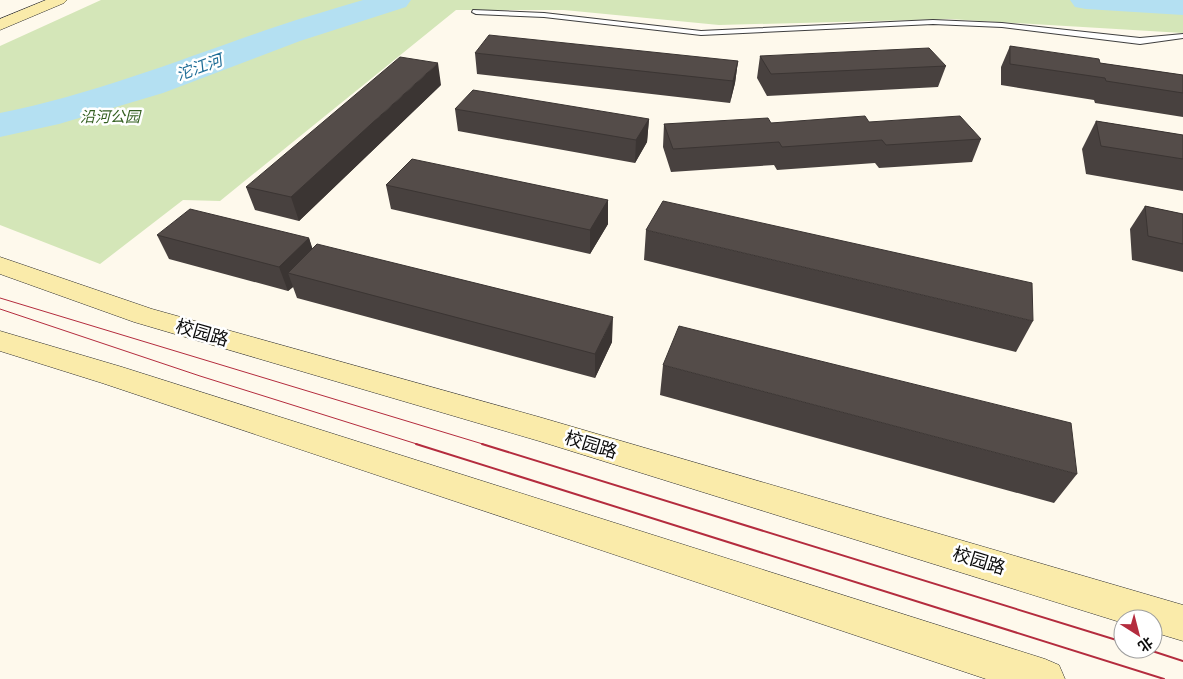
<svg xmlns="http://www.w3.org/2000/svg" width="1183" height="679" viewBox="0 0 1183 679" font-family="'Crimson Pro','Noto Sans SC',serif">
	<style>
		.green { fill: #d4e6b8 }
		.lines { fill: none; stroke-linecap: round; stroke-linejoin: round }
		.river { fill: #b4e0f2; fill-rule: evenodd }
		.lane-casing { stroke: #3f3f3f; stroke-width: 2 }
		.secondary-casing { stroke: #2e2e2e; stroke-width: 1 }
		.lane { fill: #fff; fill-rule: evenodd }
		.secondary { fill: #faebaa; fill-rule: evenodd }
		.tram-far1 { stroke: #b42c3e; stroke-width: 1 }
		.tram { stroke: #b42c3e; stroke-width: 2 }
		.wall { fill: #48413f }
		.shaded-wall { fill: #3b3533 }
		.building { fill: #544c49; stroke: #3b3533 }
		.labels { text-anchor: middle; stroke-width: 5; stroke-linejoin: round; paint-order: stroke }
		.far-park-label { font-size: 15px; font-style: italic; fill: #335f20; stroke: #fff }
		.far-water-label { font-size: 16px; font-style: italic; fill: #1d6c96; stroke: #fff }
		.street-label { font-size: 18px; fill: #0c0c0c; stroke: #fff }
	</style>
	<rect width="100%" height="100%" fill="#fef9ec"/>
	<!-- green -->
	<path class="green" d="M 101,0 L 1183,0 L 1183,33 L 949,19 L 719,25 L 564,10 L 456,10 L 220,201 L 183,200 L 100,264 L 0,225 L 0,46 Z"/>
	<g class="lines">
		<!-- river -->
		<path class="river" d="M 363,0 L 411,0 L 406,7 L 300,41 L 163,93 L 59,124 L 0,137 L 0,113 C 96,94 184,58 275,27 C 304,17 334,9 363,0 Z
			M 1070,0 L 1183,0 L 1183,15 L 1086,9 L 1075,7 Z"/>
		<!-- lane casing -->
		<g class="lane-casing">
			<path id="lane" d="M 473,10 L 544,13 L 701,31 L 933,20 L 1002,23 L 1140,38 L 1183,34 L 1183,38 L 1140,44 L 1002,27 L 933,24 L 701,35 L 544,17 L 476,14 L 472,12 Z"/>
		</g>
		<!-- secondary casing -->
		<g class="secondary-casing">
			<path id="secondary" d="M 46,0 L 67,0 L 64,3 L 0,30 L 0,19 Z
				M 0,257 L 152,309 L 539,417 L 1183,605 L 1183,641 L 1153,632 L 1153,619 L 1123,619 L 1123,623 L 539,441 L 134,322 L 0,274 Z
				M 0,331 L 122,367 L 1045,659 L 1059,665 L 1065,679 L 986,679 L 102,383 L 0,351 Z"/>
		</g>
		<!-- lane -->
		<use href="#lane" class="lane"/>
		<!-- secondary -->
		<use href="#secondary" class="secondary"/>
		<!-- tram-far1 -->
		<path class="tram-far1" d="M 0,298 L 486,445
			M 0,309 L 200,376 L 420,445"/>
		<!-- tram -->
		<path class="tram" d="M 416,444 L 1164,679
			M 482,444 L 1123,642
			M 1146,649 L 1183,661"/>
	</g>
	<!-- wall -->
	<path class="wall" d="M 1010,46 L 1100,63 L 1183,75 L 1183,117 L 1095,103 L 1094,100 L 1001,85 L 1001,67 Z
		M 475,53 L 738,61 L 735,83 L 730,103 L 477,74 Z
		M 760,56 L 946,66 L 938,87 L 767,96 L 757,78 Z
		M 441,85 L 299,221 L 255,210 L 246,187 Z
		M 455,109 L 649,119 L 647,142 L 635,163 L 458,131 Z
		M 1096,121 L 1183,135 L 1183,191 L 1086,174 L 1082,149 Z
		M 869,122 L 981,139 L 972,162 L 879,168 L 875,163 L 777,170 L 774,165 L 671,172 L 663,147 L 664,124 Z
		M 386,185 L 608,200 L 608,224 L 590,254 L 391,209 Z
		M 1145,206 L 1183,214 L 1183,272 L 1132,260 L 1130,229 Z
		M 646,230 L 1033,321 L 1016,352 L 644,260 Z
		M 157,235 L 309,238 L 312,249 L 612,342 L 595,378 L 297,298 L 293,287 L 288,291 L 169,259 Z
		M 663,365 L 1077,474 L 1054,503 L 660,395 Z"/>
	<!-- shaded-wall -->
	<path class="shaded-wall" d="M 738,61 L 735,83 L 730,103 L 733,81 Z
		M 438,63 L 441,85 L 299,221 L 291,197 Z
		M 649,119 L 647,142 L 635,163 L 636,140 Z
		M 608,200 L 608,224 L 590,254 L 590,230 Z
		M 309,238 L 317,262 L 288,273 L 293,287 L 288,291 L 279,267 Z
		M 613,317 L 612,342 L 595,378 L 595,354 Z"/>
	<!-- building -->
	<path class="building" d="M 489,35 L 738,61 L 733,81 L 475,53 Z
		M 1010,46 L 1099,59 L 1100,63 L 1183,75 L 1183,93 L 1106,81 L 1105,78 L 1010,64 Z
		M 929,48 L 946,66 L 771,74 L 760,56 Z
		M 400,57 L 438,63 L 291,197 L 246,187 Z
		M 473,90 L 649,119 L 636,140 L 455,109 Z
		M 865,116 L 869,122 L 960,116 L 981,139 L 886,145 L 882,140 L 782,147 L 779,142 L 673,149 L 664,124 L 768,118 L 771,123 Z
		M 1096,121 L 1183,135 L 1183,159 L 1101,146 Z
		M 412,159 L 608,200 L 590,230 L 386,185 Z
		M 663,201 L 1032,283 L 1033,321 L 646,230 Z
		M 1145,206 L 1183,214 L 1183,244 L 1148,236 Z
		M 190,209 L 309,238 L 279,267 L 157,235 Z
		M 317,244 L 613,317 L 595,354 L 288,273 Z
		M 679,326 L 1071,423 L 1077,474 L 663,365 Z"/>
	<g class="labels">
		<!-- far-park labels -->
		<g class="far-park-label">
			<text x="110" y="122">沿河公园</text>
		</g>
		<!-- far-water labels -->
		<g class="far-water-label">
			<text transform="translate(199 67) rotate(-20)" y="6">沱江河</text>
		</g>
		<!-- street labels -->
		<g class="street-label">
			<text transform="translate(202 333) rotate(16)" y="6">校园路</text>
			<text transform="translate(591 445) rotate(17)" y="6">校园路</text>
			<text transform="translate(979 561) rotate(17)" y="6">校园路</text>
		</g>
	</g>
	<!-- north arrow -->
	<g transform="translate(1138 634) rotate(144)"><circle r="24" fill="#ffffff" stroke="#9e9e9e"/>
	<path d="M0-4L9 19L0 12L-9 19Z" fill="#b42c3e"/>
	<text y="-8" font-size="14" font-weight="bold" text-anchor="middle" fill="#0c0c0c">北</text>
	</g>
</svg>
